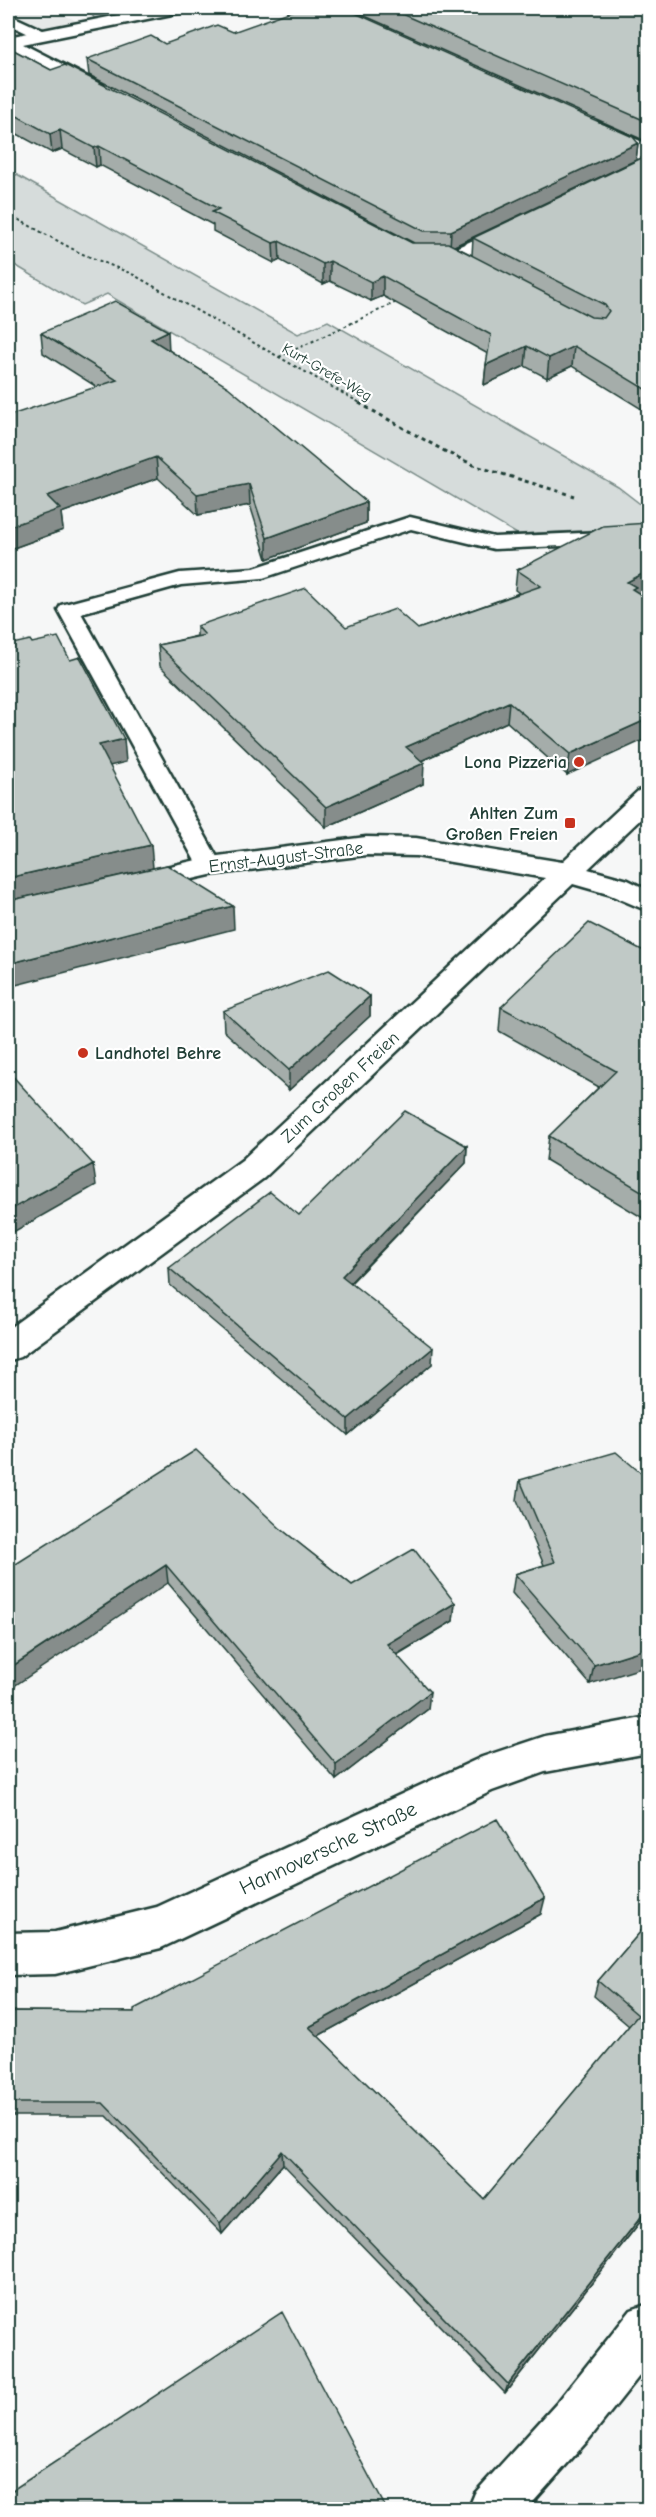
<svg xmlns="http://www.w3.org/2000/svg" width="656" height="2517" viewBox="0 0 656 2517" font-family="'Comic Neue',sans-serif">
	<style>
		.built { fill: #e6e9e8 }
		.green { fill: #d6dcdb; stroke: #7a8c88; stroke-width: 1.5 }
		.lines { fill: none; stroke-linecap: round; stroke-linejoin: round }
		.service-casing { stroke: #1f3d34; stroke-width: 5 }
		.minor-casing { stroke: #1f3d34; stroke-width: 5 }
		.path-far1 { stroke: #1f3d34; stroke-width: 2; stroke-dasharray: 3 3; stroke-linecap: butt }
		.path { stroke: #1f3d34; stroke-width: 3; stroke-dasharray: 4 4; stroke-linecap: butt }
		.service { fill: #fff; fill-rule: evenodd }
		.minor { fill: #fff; fill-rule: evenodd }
		.wall { fill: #a5adaa; stroke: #1f3d34; stroke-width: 1.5 }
		.shaded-wall { fill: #868d8b; stroke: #1f3d34; stroke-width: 1.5 }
		.building { fill: #c0c9c6; stroke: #1f3d34; stroke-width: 1.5 }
		.poi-dot { fill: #c8321e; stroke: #fff; stroke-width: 2 }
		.labels { text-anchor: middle; stroke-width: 4.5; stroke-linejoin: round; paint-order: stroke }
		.far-street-label { font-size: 15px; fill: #1f3d34; stroke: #fff }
		.poi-label { font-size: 18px; font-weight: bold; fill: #1f3d34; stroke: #fff; text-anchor: end }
		.street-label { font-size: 18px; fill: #1f3d34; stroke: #fff }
		.near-street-label { font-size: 21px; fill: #1f3d34; stroke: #fff }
	</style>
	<rect width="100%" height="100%" fill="#f6f7f7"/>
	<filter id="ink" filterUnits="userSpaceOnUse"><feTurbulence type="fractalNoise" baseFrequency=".0167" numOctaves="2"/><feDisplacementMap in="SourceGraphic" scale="12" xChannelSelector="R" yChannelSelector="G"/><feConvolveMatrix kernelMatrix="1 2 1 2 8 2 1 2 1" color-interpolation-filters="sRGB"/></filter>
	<g filter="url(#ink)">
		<!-- built -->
		<path class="built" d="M 8,8 L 49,8 L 79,22 L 12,35 L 8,33 Z"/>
		<!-- green -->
		<path class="green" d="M 87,8 L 154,8 L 95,19 Z
			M 8,170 L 298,334 L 328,321 L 618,487 L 648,510 L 648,522 L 623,529 L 517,534 L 107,294 L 82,305 L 8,261 Z"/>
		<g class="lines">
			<!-- service casing -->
			<g class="service-casing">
				<path id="service" d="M 8,14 L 47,32 L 49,35 L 47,38 L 37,38 L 8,24 Z
					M 410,517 L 494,537 L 648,530 L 648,542 L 494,549 L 411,529 L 263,578 L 181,585 L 81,613 L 222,866 L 219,872 L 210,874 L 201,872 L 58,610 L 61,605 L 180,573 L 254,568 Z"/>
			</g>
			<!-- minor casing -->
			<g class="minor-casing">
				<path id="minor" d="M 154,8 L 185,8 L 183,12 L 177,13 L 23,44 L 103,85 L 106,89 L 103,93 L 91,93 L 8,50 L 8,37 Z
					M 597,122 L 647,144 L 648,165 L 641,163 L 633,152 L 590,132 L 588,128 L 590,124 Z
					M 512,223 L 519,225 L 522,229 L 519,233 C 484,249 451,270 412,260 L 409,256 L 412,252 L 451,250 Z
					M 648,788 L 648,812 L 588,869 L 628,880 L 648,890 L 648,911 L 608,894 L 573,884 L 264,1178 L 20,1357 L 8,1361 L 8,1329 L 242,1160 L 545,878 L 416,856 L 366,855 L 210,875 L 136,892 L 126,890 L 122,883 L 126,876 L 210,857 L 366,837 L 416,838 L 562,862 L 638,791 Z
					M 648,1717 L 648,1753 L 545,1772 L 492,1791 L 161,1948 L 55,1974 L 8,1975 L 8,1933 L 55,1932 L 157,1907 L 482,1757 L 545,1736 Z
					M 648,2304 L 648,2365 L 590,2438 L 526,2510 L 468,2510 L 475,2493 L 556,2404 L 631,2310 Z"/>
			</g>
			<!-- path-far1 -->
			<path class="path-far1" d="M 8,214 L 80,253 L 132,274 L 362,404
				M 279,357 L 399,301"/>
			<!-- path -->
			<path class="path" d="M 359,403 L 448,453 L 476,466 L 574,496"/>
			<!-- service -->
			<use href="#service" class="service"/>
			<!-- minor -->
			<use href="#minor" class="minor"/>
		</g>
		<!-- wall -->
		<path class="wall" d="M 347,8 L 648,8 L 648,413 L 572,366 L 547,378 L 525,366 L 484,385 L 486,365 L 488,354 L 383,296 L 371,301 L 330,281 L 323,284 L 280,260 L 274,263 L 213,231 L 213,225 L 100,165 L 96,167 L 62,149 L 52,153 L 8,129 L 8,47 L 51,70 L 412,243 L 414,243 L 89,75 L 87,59 L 165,44 L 233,32 L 638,143 L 636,160 L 454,246 L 472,255 L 473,238 L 648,155 L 648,142 Z
			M 41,333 L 169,350 L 366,502 L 366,523 L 267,559 L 250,505 L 198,515 L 158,478 L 61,513 L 63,530 L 8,550 L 97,387 L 43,353 Z
			M 648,505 L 648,590 L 641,594 L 567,775 L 507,722 L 421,761 L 423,784 L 326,827 L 160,666 L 158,645 L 197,636 L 197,626 L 418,629 L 519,593 L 515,590 L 517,570 L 641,524 L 643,508 Z
			M 648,953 L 648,1221 L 546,1160 L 549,1136 L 599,1087 L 499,1031 L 501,1007 Z
			M 370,996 L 370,1016 L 289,1090 L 224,1031 L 223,1011 Z
			M 467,1146 L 466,1163 L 351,1283 L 432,1364 L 348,1435 L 170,1285 L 169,1268 Z
			M 648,1479 L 590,1684 L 512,1593 L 515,1574 L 544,1565 L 517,1500 L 520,1480 Z
			M 281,1529 L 352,1585 L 455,1603 L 453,1621 L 397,1655 L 428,1709 L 336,1780 L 168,1583 L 8,1569 Z
			M 541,1914 L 318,2036 L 484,2199 L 629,2026 L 594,1996 L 598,1981 L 648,1923 L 648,2212 L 505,2393 L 283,2164 L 222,2234 L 107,2116 L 8,2116 L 8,2011 L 134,2012 Z"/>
		<!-- shaded-wall -->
		<path class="shaded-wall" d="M 60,130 L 62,149 L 52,153 L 50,134 Z
			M 638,143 L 636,160 L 450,248 L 451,231 Z
			M 99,146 L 100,165 L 96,167 L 94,148 Z
			M 279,241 L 280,260 L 274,263 L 273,243 Z
			M 330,261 L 330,281 L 323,284 L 323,264 Z
			M 383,276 L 383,296 L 371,301 L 371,282 Z
			M 168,331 L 169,352 L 151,339 Z
			M 527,346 L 525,366 L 484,385 L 486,365 Z
			M 574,346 L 572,366 L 547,378 L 549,358 Z
			M 156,457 L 158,478 L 61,513 L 63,530 L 8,550 L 8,527 L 47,496 Z
			M 249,484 L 250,505 L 198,515 L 197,494 Z
			M 366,502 L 366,523 L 267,559 L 267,538 Z
			M 648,571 L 648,590 L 635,597 L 627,582 Z
			M 509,702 L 507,722 L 405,768 L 406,747 Z
			M 648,719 L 648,738 L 567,775 L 570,754 Z
			M 124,739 L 126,762 L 101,768 L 99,745 Z
			M 424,763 L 423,784 L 326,827 L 326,807 Z
			M 151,845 L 153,868 L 8,901 L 8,878 Z
			M 233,906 L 234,929 L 8,987 L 8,964 Z
			M 648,967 L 648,987 L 644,972 Z
			M 370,996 L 370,1016 L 289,1090 L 289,1070 Z
			M 467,1146 L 466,1163 L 341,1292 L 342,1276 Z
			M 93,1164 L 96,1185 L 8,1235 L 8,1211 Z
			M 433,1348 L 432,1364 L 348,1435 L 348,1419 Z
			M 166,1565 L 168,1583 L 8,1690 L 8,1669 Z
			M 455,1603 L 453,1621 L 386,1661 L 387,1644 Z
			M 648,1648 L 648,1666 L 590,1684 L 594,1665 Z
			M 430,1692 L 428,1709 L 336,1780 L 336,1764 Z
			M 545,1898 L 541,1914 L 309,2041 L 309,2027 Z
			M 282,2151 L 283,2164 L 222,2234 L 220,2223 Z
			M 648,2208 L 648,2212 L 505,2393 L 508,2384 Z"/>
		<!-- building -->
		<path class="building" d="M 300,8 L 344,8 L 633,137 L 638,143 L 451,231 L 424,231 L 87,59 L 151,36 L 165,44 L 217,25 L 233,32 Z
			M 388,8 L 648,8 L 648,122 Z
			M 8,47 L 51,70 L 65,65 L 412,243 L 448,243 L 591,317 L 604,318 L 609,311 L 605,305 L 473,238 L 648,155 L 648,391 L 574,346 L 549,358 L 527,346 L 486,365 L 491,335 L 383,276 L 371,282 L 330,261 L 323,264 L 279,241 L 273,243 L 212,212 L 219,209 L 99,146 L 94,148 L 60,130 L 50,134 L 8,111 Z
			M 115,301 L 168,331 L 151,339 L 228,387 L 366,502 L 267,538 L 249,484 L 197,494 L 156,457 L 47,496 L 60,509 L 8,527 L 8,416 L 117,380 L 41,333 Z
			M 648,523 L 648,571 L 627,582 L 636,587 L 632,589 L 648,599 L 648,719 L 570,754 L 509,702 L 406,747 L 424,763 L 326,807 L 158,645 L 205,635 L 197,626 L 306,588 L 346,627 L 395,609 L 418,629 L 541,586 L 517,570 L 603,526 Z
			M 58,637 L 70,660 L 80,657 L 124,739 L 99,745 L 151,845 L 8,878 L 8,645 L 30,640 L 32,643 Z
			M 167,865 L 233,906 L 8,964 L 8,901 Z
			M 589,923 L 648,953 L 648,967 L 644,972 L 648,975 L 648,1195 L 549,1136 L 616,1071 L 501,1007 Z
			M 329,970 L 370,996 L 289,1070 L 223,1011 Z
			M 8,1071 L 93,1164 L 8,1211 Z
			M 405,1111 L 467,1146 L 342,1276 L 433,1348 L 348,1419 L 169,1268 L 270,1192 L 299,1215 Z
			M 196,1450 L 281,1529 L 352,1585 L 414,1549 L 455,1603 L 387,1644 L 430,1692 L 336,1764 L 166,1565 L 8,1669 L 8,1569 Z
			M 616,1452 L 648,1479 L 648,1648 L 594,1665 L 515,1574 L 555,1562 L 520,1480 Z
			M 497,1819 L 545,1898 L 309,2027 L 484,2199 L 638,2015 L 598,1981 L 648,1923 L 648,2208 L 508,2384 L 282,2151 L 220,2223 L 103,2103 L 8,2103 L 8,2011 L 134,2012 L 134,2009 Z
			M 282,2312 L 387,2510 L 8,2510 L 8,2493 Z"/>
	</g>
	<!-- markers -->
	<g class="poi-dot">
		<circle cx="579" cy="762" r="6"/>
		<rect x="564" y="817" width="12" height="12" rx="3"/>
		<circle cx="83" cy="1053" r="6"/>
	</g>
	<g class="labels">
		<!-- far-street labels -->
		<g class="far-street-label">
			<text transform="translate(327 372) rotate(30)" y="5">Kurt-Grefe-Weg</text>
		</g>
		<!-- poi labels -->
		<g class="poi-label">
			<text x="567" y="768">Lona Pizzeria</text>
			<text x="558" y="819">Ahlten Zum<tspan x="558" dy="21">Großen Freien</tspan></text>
			<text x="95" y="1059" text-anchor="start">Landhotel Behre</text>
		</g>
		<!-- street labels -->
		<g class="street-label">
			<text transform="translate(286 857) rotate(-7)" y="6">Ernst-August-Straße</text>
			<text transform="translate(340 1087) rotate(-43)" y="6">Zum Großen Freien</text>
		</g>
		<!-- near-street labels -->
		<g class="near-street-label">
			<text transform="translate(328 1848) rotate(-25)" y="7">Hannoversche Straße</text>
		</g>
	</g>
	<!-- margin -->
	<rect width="656" height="2517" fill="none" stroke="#fff" stroke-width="30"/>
	<rect x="15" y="15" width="626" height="2487" fill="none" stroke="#1f3d34" stroke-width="2" filter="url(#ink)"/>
</svg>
